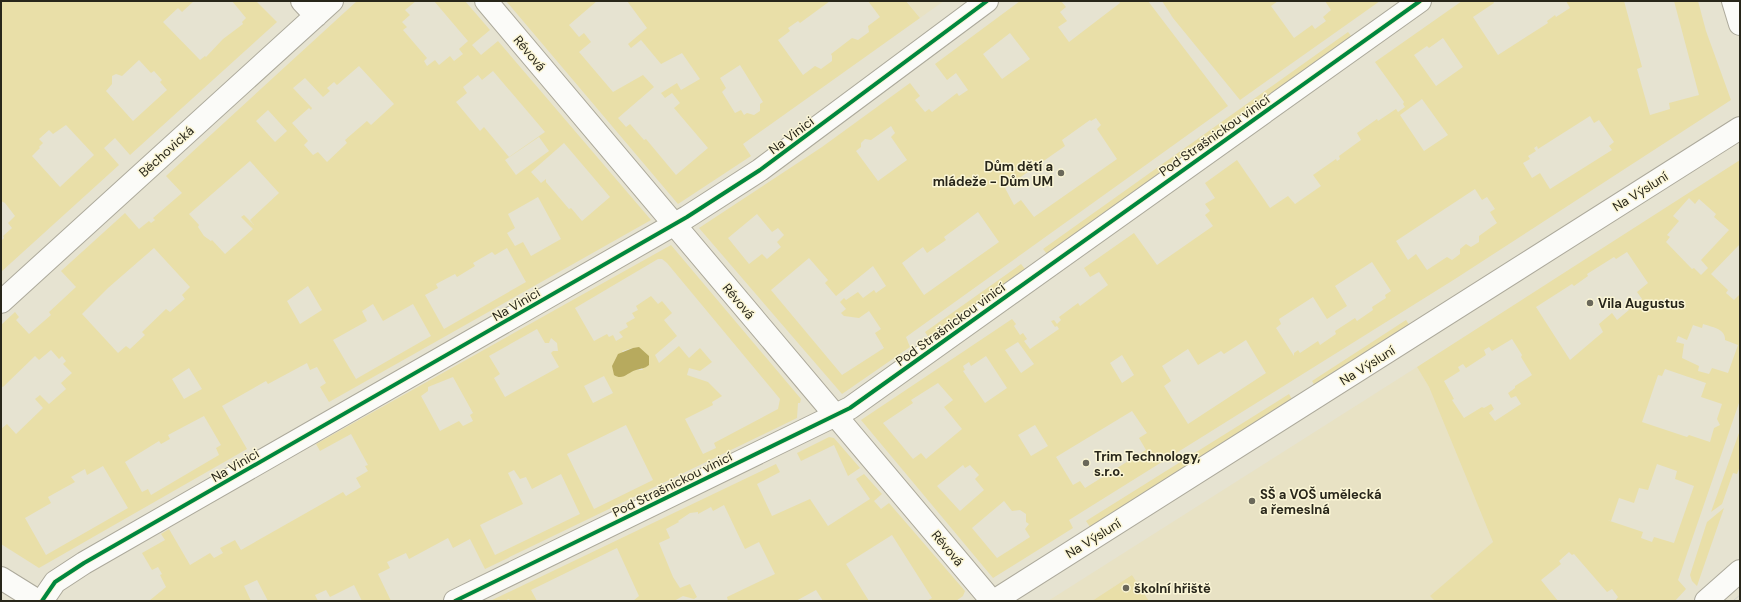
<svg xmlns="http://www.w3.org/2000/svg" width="1741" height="602" viewBox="0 0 1741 602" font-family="'DM Sans',sans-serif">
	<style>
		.built { fill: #e8e2c4 }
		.green { fill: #e9dfa8; fill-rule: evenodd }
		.water { fill: #b7aa5e }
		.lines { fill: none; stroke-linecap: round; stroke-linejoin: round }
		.minor-casing { stroke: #aca99b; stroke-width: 24 }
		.tertiary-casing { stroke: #aca99b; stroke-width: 24 }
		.secondary-casing { stroke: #aca99b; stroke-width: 24 }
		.minor { stroke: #fbfbf8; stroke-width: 22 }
		.tertiary { stroke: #fbfbf8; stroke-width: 22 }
		.secondary { stroke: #fbfbf8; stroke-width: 22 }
		.tram { stroke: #d3d3ce; stroke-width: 1 }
		.cycleway-casing { stroke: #fbf6d6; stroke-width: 6 }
		.cycleway { stroke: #00873e; stroke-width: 4 }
		.poi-dot { fill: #6a685a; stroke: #fbf6d6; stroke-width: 1.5 }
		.labels { text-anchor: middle; stroke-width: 3; stroke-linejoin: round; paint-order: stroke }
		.street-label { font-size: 13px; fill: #28261a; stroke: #fbf6d6 }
		.poi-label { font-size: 13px; font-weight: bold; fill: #28261a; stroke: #fbf6d6; text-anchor: start }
	</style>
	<rect width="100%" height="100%" fill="#e6e3d1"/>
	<!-- built -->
	<path class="built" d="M 907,1 L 944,1 L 920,18 Z
		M 1417,367 L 1429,387 L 1493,542 L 1431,596 L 1435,601 L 1149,601 L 1132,575 L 1092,601 L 1048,601 Z"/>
	<!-- green -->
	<path class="green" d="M 1,1 L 194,1 L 182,12 L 178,8 L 163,22 L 200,60 L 205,56 L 206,57 L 223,39 L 243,24 L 242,22 L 246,18 L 232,1 L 256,1 L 277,22 L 130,155 L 115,138 L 104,148 L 119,165 L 1,272 L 1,241 L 4,238 L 3,236 L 12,228 L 8,223 L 15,216 L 5,203 L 1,201 ZM 139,60 L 151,73 L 154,71 L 162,80 L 160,82 L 167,90 L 133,121 L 106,91 L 112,84 L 112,76 L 116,74 L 122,76 ZM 66,125 L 94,155 L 60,187 L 32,156 L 40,148 L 39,147 L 43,143 L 39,139 L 49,130 L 53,134 Z
		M 357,1 L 416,1 L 405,10 L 410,15 L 402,22 L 407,27 L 403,30 L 427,58 L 424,61 L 427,66 L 435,60 L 439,65 L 450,56 L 454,61 L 463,54 L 459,49 L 468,41 L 434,1 L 465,1 L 490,30 L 472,45 L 481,55 L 498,41 L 651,220 L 329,402 L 320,387 L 326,383 L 317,367 L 310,370 L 307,363 L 268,384 L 266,381 L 222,406 L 247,449 L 39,568 L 1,544 L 1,429 L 7,424 L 16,434 L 43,408 L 35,399 L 40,395 L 49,404 L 66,389 L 61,383 L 72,373 L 63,364 L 66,361 L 62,356 L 59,359 L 51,350 L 39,360 L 35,356 L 3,387 L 1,386 L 1,325 L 15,312 L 19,317 L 16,320 L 29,334 L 51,315 L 49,312 L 76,287 L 61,271 L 125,213 L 139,229 L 149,221 L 151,223 L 155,220 L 153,218 L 182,193 L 166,176 ZM 359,66 L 394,104 L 371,125 L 367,121 L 345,140 L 347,143 L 327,162 L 318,152 L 313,155 L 304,145 L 308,141 L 292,123 L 309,108 L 311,110 L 312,108 L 293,88 L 305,78 L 323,97 L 330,91 L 327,88 L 334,82 L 337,85 ZM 493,71 L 545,132 L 509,157 L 484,127 L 480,131 L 456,102 L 467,93 L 463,87 L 478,75 L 482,80 ZM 268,110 L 287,131 L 275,142 L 256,121 ZM 539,137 L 549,151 L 516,175 L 505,160 ZM 564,143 L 610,197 L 582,221 L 571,208 L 569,209 L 546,182 L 546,179 L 541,183 L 531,172 ZM 250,161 L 279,193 L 250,220 L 254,225 L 244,215 L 241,217 L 253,229 L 225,254 L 212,240 L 211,241 L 204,236 L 198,227 L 199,225 L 189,214 ZM 538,197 L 561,239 L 531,256 L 523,242 L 515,246 L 507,233 L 515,228 L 508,214 ZM 154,248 L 190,287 L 182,295 L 185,299 L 170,312 L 166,309 L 142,332 L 145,335 L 130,349 L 126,346 L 118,353 L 82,314 L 108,288 ZM 507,248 L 526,282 L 444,329 L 425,295 L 438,288 L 436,284 L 455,274 L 457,277 L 475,266 L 473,263 L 492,252 L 495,255 ZM 308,286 L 322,310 L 300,324 L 287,301 ZM 373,304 L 383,321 L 413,304 L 431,336 L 356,379 L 333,340 L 367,321 L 362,311 ZM 189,368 L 202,389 L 184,399 L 172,379 ZM 204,416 L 221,445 L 216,448 L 219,455 L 151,495 L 148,489 L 142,492 L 125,462 L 159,441 L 161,444 L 170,439 L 168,435 ZM 103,466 L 128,508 L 46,555 L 25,518 L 51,503 L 48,497 L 75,482 L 71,477 L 85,469 L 87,475 Z
		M 506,1 L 597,1 L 569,25 L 579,37 L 584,33 L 591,42 L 579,52 L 613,92 L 643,75 L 654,87 L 618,118 L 626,127 L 630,124 L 644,140 L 646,139 L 676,175 L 708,148 L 674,108 L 680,103 L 672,93 L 665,98 L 661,93 L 677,83 L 681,90 L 700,79 L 682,53 L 661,64 L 641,40 L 631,48 L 628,44 L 647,28 L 627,1 L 830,1 L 800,23 L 798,21 L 788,28 L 790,31 L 778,40 L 803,75 L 815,66 L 821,69 L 832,61 L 832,56 L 831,54 L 852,38 L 858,40 L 869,32 L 868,26 L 880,17 L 868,1 L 906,1 L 920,18 L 743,144 L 751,156 L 678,204 ZM 740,65 L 763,102 L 760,104 L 760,111 L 754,115 L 747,113 L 744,115 L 741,110 L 735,113 L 722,92 L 726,88 L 720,78 Z
		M 1020,1 L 1061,1 L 1066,7 L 1060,12 L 1067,21 L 1058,27 L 1069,42 L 1120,3 L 1119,1 L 1148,1 L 1228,106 L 906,337 L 910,347 L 842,394 L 699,228 L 822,147 L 910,83 L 920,96 L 915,100 L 925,112 L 929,109 L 932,112 L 957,93 L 959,96 L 968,90 L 956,73 L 947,80 L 935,64 ZM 1010,33 L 1030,59 L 1002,79 L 983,54 ZM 1096,118 L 1101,125 L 1097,129 L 1117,159 L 1034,217 L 1021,200 L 1014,205 L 1005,188 L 1065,146 L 1062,140 L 1090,120 L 1091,121 ZM 891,126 L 895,133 L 891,137 L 907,160 L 878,181 L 856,151 L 861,147 L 861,143 L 865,139 L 871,140 ZM 978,212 L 999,242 L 924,295 L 902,263 L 923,247 L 927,253 L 946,240 L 944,237 ZM 757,214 L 772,232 L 778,228 L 784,235 L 777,242 L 781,247 L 767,259 L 762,254 L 749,264 L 728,238 ZM 809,258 L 828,280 L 825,283 L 836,296 L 873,266 L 886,286 L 876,293 L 874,290 L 863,298 L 858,292 L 846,300 L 844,298 L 840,302 L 846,309 L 841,313 L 844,316 L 859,318 L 869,311 L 881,329 L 875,333 L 884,348 L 842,375 L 771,290 Z
		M 1162,1 L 1278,1 L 1271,6 L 1294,38 L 1312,25 L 1315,29 L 1326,21 L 1323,17 L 1331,10 L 1325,1 L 1380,1 L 1240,100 L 1173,18 Z
		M 1462,1 L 1493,1 L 1494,3 L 1473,17 L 1498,55 L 1548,23 L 1547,21 L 1555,15 L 1556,17 L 1570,8 L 1566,1 L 1624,1 L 1642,67 L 1637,69 L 1650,115 L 1670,109 L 1669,103 L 1699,95 L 1674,1 L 1698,1 L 1706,31 L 1731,100 L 1455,279 L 1069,520 L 1073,528 L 993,578 L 861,420 L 1012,319 L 1016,324 L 1014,326 L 1020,335 L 1023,333 L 1027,339 L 1024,341 L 1030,349 L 1059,329 L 1057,326 L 1055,327 L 1051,321 L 1054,320 L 1057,324 L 1061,320 L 1059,317 L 1078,303 L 1080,306 L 1108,285 L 1099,272 L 1090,277 L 1084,268 L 1134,233 L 1157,265 L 1213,226 L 1205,215 L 1210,211 L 1205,204 L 1215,198 L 1205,183 L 1237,160 L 1270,208 L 1288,196 L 1295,204 L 1321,186 L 1313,175 L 1336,159 L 1337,161 L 1340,159 L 1339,156 L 1361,140 L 1357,133 L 1377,119 L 1378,121 L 1396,109 L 1398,112 L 1405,107 L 1403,104 L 1404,102 L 1375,62 ZM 1443,38 L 1463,67 L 1436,86 L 1414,55 L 1427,46 L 1429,48 ZM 1422,99 L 1448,135 L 1424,151 L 1400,115 ZM 1590,116 L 1594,123 L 1599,120 L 1614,142 L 1609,146 L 1612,150 L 1550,189 L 1540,173 L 1532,178 L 1523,163 L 1530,159 L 1528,156 L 1536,151 L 1534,148 L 1537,146 L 1538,149 ZM 1475,189 L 1482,200 L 1487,197 L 1495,209 L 1490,212 L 1497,223 L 1479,236 L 1479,242 L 1471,247 L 1466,244 L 1460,249 L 1460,254 L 1452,260 L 1447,257 L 1427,270 L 1416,254 L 1408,260 L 1396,241 ZM 1372,262 L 1391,291 L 1385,295 L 1386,298 L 1372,307 L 1373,310 L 1357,321 L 1355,318 L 1335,331 L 1336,334 L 1320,345 L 1318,341 L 1300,353 L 1298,350 L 1294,353 L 1294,356 L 1276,328 L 1281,324 L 1279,319 L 1313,297 L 1327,319 L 1347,306 L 1335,286 ZM 1246,340 L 1266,373 L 1188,424 L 1164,386 L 1171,381 L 1162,366 L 1188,349 L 1198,365 L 1221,351 L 1224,354 ZM 1018,342 L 1034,364 L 1021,373 L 1005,350 ZM 1122,355 L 1134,375 L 1122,383 L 1110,363 ZM 986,356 L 1007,388 L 985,403 L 963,371 L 965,370 L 963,366 L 969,362 L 971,366 ZM 938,383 L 953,400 L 944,407 L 962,429 L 926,459 L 921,453 L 913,459 L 883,423 L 913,403 L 911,400 ZM 1132,411 L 1147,433 L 1139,438 L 1146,450 L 1085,488 L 1080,481 L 1073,485 L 1056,457 ZM 1035,425 L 1048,446 L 1031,456 L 1018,435 ZM 963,465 L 965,468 L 970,465 L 979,475 L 975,479 L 984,490 L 960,511 L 937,486 ZM 1004,501 L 1012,511 L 1020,510 L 1026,514 L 1026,522 L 1029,524 L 1025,529 L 1030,537 L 997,558 L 972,528 Z
		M 1348,32 L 1352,37 L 1047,254 L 1043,249 Z
		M 1740,160 L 1740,244 L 1711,274 L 1728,290 L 1726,293 L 1734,300 L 1740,294 L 1740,400 L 1678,580 L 1686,589 L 1675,601 L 1615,601 L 1618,597 L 1612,589 L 1607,592 L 1574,554 L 1572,555 L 1569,552 L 1559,561 L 1561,564 L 1541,580 L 1558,601 L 1435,601 L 1430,596 L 1493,542 L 1429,387 L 1417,367 ZM 1689,198 L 1695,204 L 1699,199 L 1716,214 L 1714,217 L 1729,230 L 1701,260 L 1708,268 L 1701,275 L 1694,268 L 1692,269 L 1666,242 L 1670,237 L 1667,235 L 1679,221 L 1673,216 ZM 1627,252 L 1648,283 L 1637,292 L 1642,299 L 1617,320 L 1612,313 L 1599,324 L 1603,332 L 1570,360 L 1536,307 L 1572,284 L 1574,286 L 1588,276 L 1587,274 L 1614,257 L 1616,259 ZM 1703,324 C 1712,327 1726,329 1725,340 L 1738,345 L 1728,373 L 1712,368 L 1709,374 L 1698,371 L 1699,366 L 1682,358 L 1684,344 L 1676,342 L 1678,336 L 1687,340 L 1693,325 L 1702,328 ZM 1512,339 L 1522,355 L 1521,357 L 1532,375 L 1515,386 L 1515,388 L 1508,393 L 1511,398 L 1516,396 L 1521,404 L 1495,421 L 1489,413 L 1494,409 L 1491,404 L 1484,408 L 1482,407 L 1464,418 L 1452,400 L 1454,399 L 1444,381 L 1460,371 L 1458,367 L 1463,364 L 1466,368 L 1486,355 L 1484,350 L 1489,347 L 1492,351 ZM 1665,369 L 1706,383 L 1701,397 L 1722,404 L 1717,419 L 1720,425 L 1714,428 L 1710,442 L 1689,435 L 1687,437 L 1642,422 L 1658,375 L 1662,376 ZM 1657,464 L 1677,471 L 1675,479 L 1694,486 L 1674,543 L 1654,537 L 1652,542 L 1641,538 L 1643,532 L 1607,520 L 1611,521 L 1619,498 L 1634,503 L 1639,488 L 1648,490 Z
		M 671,245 L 801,399 L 800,403 L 798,403 L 797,418 L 485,569 L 470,539 L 453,548 L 448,538 L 409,559 L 406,553 L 387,562 L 390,568 L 378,574 L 391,601 L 362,601 L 354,585 L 330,597 L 326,590 L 315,595 L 318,601 L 268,601 L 257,580 L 244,586 L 251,601 L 149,601 L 166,587 L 160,575 L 162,574 L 158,567 L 152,570 L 142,553 L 165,540 L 161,534 L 169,529 L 190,565 L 210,553 L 214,558 L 223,553 L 220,548 L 235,540 L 241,550 L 343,492 L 346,496 L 361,487 L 356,478 L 368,471 L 365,466 L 368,465 L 351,434 L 320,451 L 316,444 ZM 658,259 L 662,259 L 667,263 L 780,399 L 778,409 L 714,443 L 716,448 L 703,454 L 685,419 L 713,405 L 712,402 L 722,396 L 708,382 L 687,375 L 689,368 L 700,371 L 712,362 L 700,348 L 689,358 L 679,346 L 659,363 L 655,355 L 677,336 L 664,320 L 672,313 L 662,301 L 658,304 L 651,296 L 636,306 L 638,310 L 632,313 L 635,318 L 626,323 L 628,327 L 619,332 L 623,337 L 616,341 L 613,335 L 609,337 L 607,334 L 594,341 L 575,308 ZM 537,329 L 545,343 L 549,343 L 551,338 L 557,343 L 558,351 L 553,351 L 551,353 L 559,367 L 505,397 L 494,378 L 500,374 L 489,356 ZM 633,348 L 643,370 L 636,370 L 622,351 ZM 604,376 L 613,393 L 593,403 L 584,386 ZM 453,377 L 473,413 L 470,415 L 473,421 L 463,426 L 459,421 L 440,431 L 421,396 L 428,391 L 428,387 ZM 626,425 L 653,480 L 594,509 L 567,454 ZM 514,470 L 520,479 L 526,477 L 532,489 L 561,474 L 580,514 L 495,555 L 480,525 L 523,504 L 508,473 Z
		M 1021,264 L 1025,269 L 929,338 L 925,332 Z
		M 1406,320 L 1410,326 L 1315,386 L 1312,381 Z
		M 1289,394 L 1293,401 L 1090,527 L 1086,521 Z
		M 1740,430 L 1740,466 L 1737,474 L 1733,473 L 1722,504 L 1711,512 Z
		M 829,437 L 834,438 L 860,468 L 848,476 L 834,445 L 801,461 L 797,453 Z
		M 776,464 L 780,472 L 757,484 L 772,516 L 810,499 L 828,526 L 870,499 L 856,479 L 864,474 L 882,494 L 874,501 L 881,509 L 889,503 L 965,591 L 963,596 L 956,601 L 927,601 L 932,598 L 892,535 L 846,564 L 869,601 L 823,601 L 816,590 L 796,601 L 728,601 L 727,597 L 775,574 L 759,542 L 745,549 L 724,505 L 713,511 L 711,507 L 698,514 L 698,512 L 690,513 L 678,521 L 679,522 L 666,529 L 670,538 L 659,543 L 673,577 L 680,588 L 690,584 L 697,597 L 694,599 L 683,596 L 674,601 L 633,601 L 639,596 L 617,548 L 531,590 L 537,601 L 510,601 L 509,599 L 504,601 L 490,601 Z
		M 1724,508 L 1697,586 L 1692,581 L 1690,575 L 1707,522 Z
		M 1132,575 L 1149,601 L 1092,601 Z"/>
	<!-- water -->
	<path class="water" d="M 639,347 L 649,356 L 649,365 C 644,369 642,368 636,370 C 628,372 623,381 614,375 L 612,366 L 618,354 L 633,348 Z"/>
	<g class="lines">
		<!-- minor casing -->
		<g class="minor-casing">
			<path id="minor" d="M 302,1 L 316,16
				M 486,1 L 992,601
				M 1733,1 L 1740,24
				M 1,302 L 332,1
				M 42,601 L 55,582 L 84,563 L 687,217 L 760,170 L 987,1
				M 455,601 L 850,408 L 1420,1
				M 994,601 L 1740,128"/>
		</g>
		<!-- tertiary casing -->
		<g class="tertiary-casing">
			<path id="tertiary" d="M 1,578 L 38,601"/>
		</g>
		<!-- secondary casing -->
		<g class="secondary-casing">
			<path id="secondary" d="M 1706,601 L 1740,571"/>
		</g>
		<!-- minor -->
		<use href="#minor" class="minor"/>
		<!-- tertiary -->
		<use href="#tertiary" class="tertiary"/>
		<!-- secondary -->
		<use href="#secondary" class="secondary"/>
		<!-- tram -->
		<path class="tram" d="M 1733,601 L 1740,595"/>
		<!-- cycleway casing -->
		<g class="cycleway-casing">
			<path id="cycleway" d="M 42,601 L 55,582 L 84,563 L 687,217 L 760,170 L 987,1
				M 455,601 L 850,408 L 1420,1"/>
		</g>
		<!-- cycleway -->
		<use href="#cycleway" class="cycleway"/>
	</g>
	<!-- markers -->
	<g class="poi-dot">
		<circle cx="1061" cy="173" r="4"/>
		<circle cx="1590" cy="303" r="4"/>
		<circle cx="1086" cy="463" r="4"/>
		<circle cx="1252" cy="501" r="4"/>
		<circle cx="1126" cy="588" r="4"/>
	</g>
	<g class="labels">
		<!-- street labels -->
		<g class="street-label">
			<text transform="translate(530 53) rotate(50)" y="5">Révová</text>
			<text transform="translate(791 135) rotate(-37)" y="5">Na Vinici</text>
			<text transform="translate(1214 135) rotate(-35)" y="5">Pod Strašnickou vinicí</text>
			<text transform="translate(166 151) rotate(-42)" y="5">Běchovická</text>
			<text transform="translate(1640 191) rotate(-32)" y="5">Na Výsluní</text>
			<text transform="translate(739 301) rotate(50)" y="5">Révová</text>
			<text transform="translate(516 304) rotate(-30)" y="5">Na Vinici</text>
			<text transform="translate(950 324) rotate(-36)" y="5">Pod Strašnickou vinicí</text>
			<text transform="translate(1367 365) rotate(-32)" y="5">Na Výsluní</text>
			<text transform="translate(235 465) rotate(-30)" y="5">Na Vinici</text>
			<text transform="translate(672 484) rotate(-26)" y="5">Pod Strašnickou vinicí</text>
			<text transform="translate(1093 538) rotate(-32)" y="5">Na Výsluní</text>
			<text transform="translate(948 548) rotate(50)" y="5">Révová</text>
		</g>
		<!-- poi labels -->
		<g class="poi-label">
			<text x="1053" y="171" text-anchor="end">Dům dětí a<tspan x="1053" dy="15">mládeže - Dům UM</tspan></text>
			<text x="1598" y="308">Vila Augustus</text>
			<text x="1094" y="461">Trim Technology,<tspan x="1094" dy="15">s.r.o.</tspan></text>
			<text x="1260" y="499">SŠ a VOŠ umělecká<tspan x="1260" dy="15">a řemeslná</tspan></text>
			<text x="1134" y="593">školní hřiště</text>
		</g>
	</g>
	<!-- border -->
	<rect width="1741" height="602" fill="none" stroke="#28261a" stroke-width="4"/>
</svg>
